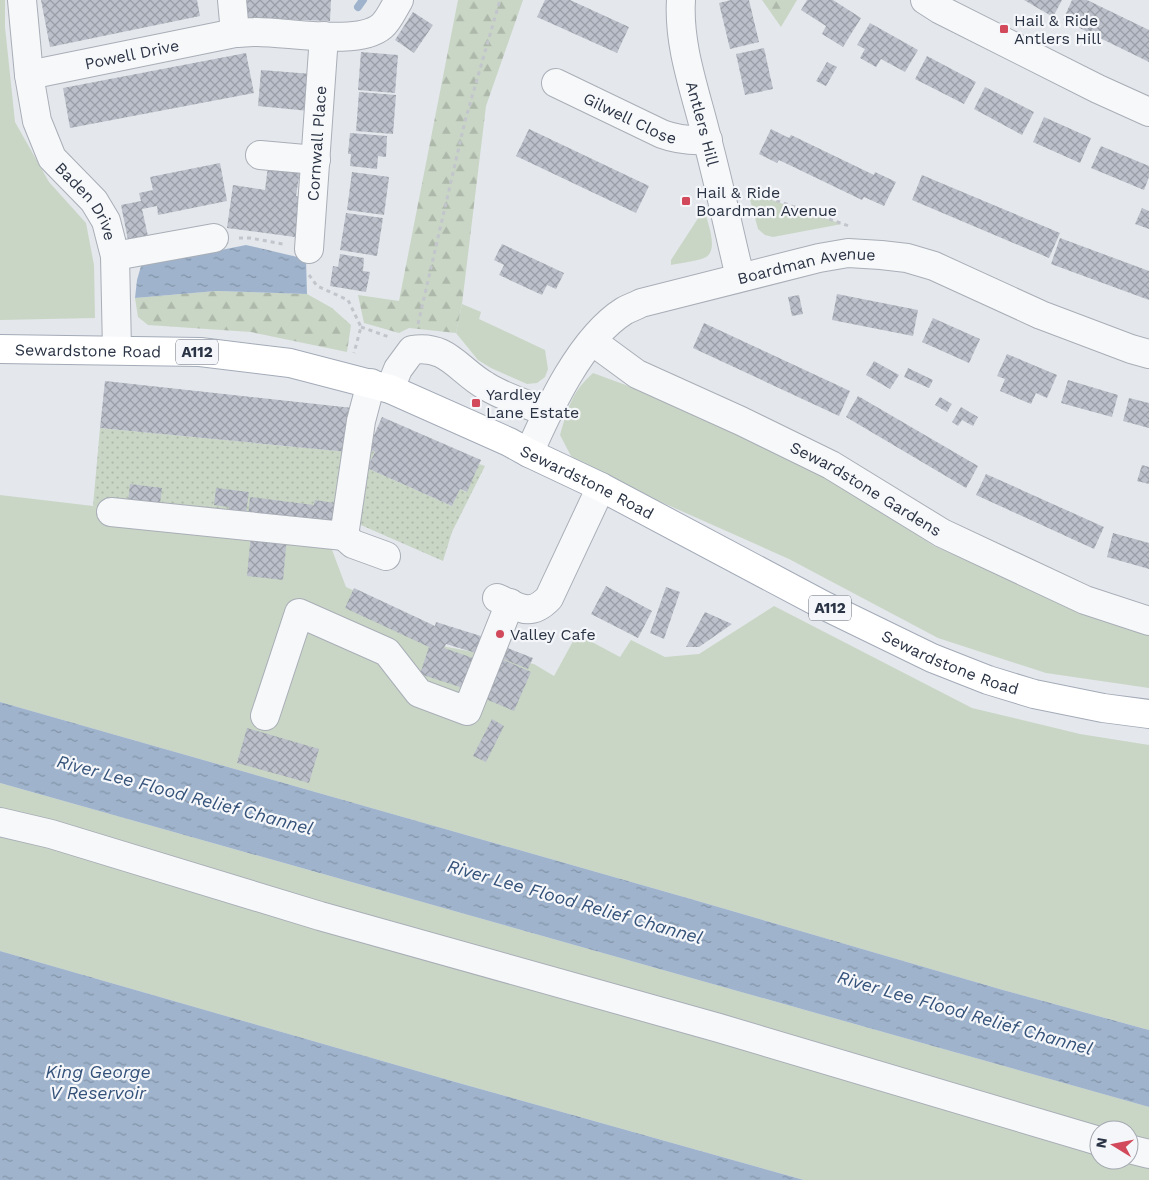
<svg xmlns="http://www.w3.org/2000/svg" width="1149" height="1180" viewBox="0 0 1149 1180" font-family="'Work Sans',sans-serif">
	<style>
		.grass { fill: #c9d6c5; fill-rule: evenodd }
		.forest { fill: url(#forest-firs) }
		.garden { fill: url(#garden-dots) }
		.water { fill: url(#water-ripples) }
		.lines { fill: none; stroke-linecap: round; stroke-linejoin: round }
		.stream { stroke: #9fb4cc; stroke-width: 8 }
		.building { fill: url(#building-cross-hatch) }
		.minor-casing { stroke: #a9aeb7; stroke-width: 30 }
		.major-casing { stroke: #a3abb8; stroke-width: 30 }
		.path { stroke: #c2c5cb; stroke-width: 3; stroke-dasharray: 4 4; stroke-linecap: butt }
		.minor { stroke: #f7f8fa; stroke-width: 28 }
		.major { stroke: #fff; stroke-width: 28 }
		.poi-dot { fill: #d1495b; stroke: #f4f6f9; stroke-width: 2 }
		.labels { text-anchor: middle; stroke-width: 4.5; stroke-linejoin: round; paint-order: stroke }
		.shield { fill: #f4f6f9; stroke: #676e7b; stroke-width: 1 }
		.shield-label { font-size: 15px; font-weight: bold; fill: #2b3445 }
		.poi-label { font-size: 16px; fill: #2b3445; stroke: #f4f6f9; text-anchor: start }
		.street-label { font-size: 16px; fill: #2b3445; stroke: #f4f6f9 }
		.water-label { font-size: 18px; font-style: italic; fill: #34527a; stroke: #f4f6f9 }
	</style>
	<defs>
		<pattern id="forest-firs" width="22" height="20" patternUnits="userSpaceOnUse" patternTransform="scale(1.25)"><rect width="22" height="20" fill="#c9d6c5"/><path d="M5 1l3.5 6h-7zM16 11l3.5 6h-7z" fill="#adb8ab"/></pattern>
		<pattern id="garden-dots" width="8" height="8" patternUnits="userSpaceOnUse" patternTransform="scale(1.25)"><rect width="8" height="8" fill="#c9d6c5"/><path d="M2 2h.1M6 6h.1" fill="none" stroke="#adb8ab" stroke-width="1.8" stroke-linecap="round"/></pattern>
		<pattern id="water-ripples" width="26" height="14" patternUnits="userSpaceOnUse" patternTransform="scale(1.25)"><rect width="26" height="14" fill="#9fb4cc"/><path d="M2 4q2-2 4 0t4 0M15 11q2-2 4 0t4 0" fill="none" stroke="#8293a7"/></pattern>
		<pattern id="building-cross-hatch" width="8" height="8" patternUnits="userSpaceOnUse" patternTransform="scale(1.25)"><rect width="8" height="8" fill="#bbc0ca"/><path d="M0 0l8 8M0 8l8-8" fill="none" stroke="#989da6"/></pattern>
	</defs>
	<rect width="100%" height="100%" fill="#e4e7ec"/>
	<!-- grass -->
	<path class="grass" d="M 0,0 L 5,0 L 5,27 L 15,122 L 49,182 L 86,223 L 94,265 L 95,318 L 0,320 Z
		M 748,192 L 842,224 L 773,237 L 765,235 L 758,229 Z
		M 704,209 C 707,221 719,249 706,257 C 699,261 680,263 671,265 L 671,260 Z
		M 462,304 L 481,312 L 479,319 L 545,350 L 548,369 L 545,377 L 537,383 L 527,384 L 491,368 L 478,360 L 456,333 Z
		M 593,373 L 721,420 L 833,480 L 934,546 L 1100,619 L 1149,633 L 1149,688 L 1046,673 L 938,638 L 789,559 L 596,473 L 571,456 L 560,435 C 568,408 571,393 593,373 Z
		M 0,495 L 93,506 L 338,529 L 329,542 L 346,587 L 425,623 L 422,642 L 534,664 L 554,676 L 577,634 L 620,657 L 631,640 L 665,657 L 699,654 L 774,606 L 972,708 L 1080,734 L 1149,745 L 1149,1030 L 1003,990 L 691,899 L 0,702 Z
		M 0,783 L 1149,1107 L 1149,1180 L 804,1180 L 459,1083 L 0,951 ZM 1099,1130 L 1129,1130 L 1129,1160 L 1099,1160 Z"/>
	<!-- forest -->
	<path class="forest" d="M 458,0 L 523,0 L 486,106 L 462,304 L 456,333 L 409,328 L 399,333 L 364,323 L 358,295 L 399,301 Z
		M 762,0 L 797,0 L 781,27 Z
		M 216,291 L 307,294 L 332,308 L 351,325 L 347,352 L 251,332 L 148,325 L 138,317 L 135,298 Z"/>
	<!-- garden -->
	<path class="garden" d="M 100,428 L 348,452 L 338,529 L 93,506 Z
		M 368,449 L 375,452 L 367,468 L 452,506 L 460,489 L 466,492 L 479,464 L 485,466 L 452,532 L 443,561 L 354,522 Z"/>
	<!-- water -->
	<path class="water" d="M 246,245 L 306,259 L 307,294 L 216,291 L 135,298 L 137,280 L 141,266 Z
		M 0,702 L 691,899 L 1003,990 L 1149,1030 L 1149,1107 L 0,783 Z
		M 0,951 L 459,1083 L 804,1180 L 0,1180 Z"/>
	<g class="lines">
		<!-- stream -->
		<path class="stream" d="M 358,7 L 363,0"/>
	</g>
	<!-- building -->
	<path class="building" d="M 41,0 L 197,0 L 200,16 L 50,47 Z
		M 247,0 L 331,0 L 330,21 L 247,18 Z
		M 545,0 L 570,0 L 629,27 L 617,53 L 537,17 Z
		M 731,0 L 749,0 L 759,42 L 730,49 L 719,3 Z
		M 807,0 L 833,0 L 861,18 L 843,47 L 822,34 L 826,26 L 801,10 Z
		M 1024,0 L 1062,0 L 1053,17 Z
		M 1072,0 L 1087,0 L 1149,30 L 1149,62 L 1063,20 Z
		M 413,12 L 433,25 L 414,53 L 395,40 Z
		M 870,23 L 918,50 L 905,72 L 881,59 L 876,67 L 860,58 L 865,49 L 857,45 Z
		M 764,48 L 773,89 L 745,95 L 736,54 Z
		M 361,52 L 398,55 L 395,93 L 358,90 Z
		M 246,53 L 254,93 L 70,128 L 63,88 Z
		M 927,56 L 976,82 L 964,104 L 915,79 Z
		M 827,62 L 837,67 L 826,86 L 816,81 Z
		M 261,70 L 312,74 L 309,111 L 258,106 Z
		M 985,87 L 1034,112 L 1022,135 L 974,109 Z
		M 359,92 L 396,95 L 393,134 L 356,131 Z
		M 1044,117 L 1091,138 L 1080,163 L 1033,142 Z
		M 529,129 L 649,186 L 636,213 L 516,156 Z
		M 771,129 L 789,138 L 791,135 L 874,175 L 875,172 L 896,182 L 884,206 L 864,197 L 862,200 L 779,160 L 777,163 L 759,154 Z
		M 350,133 L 387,136 L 386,157 L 378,156 L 377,169 L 350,166 L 351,154 L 348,154 Z
		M 1101,146 L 1149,166 L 1149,177 L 1144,190 L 1091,168 Z
		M 220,163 L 227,201 L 158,215 L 157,206 L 142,209 L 148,236 L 128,240 L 121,205 L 141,201 L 139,193 L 153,190 L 150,177 Z
		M 268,166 L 300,171 L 296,196 L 300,197 L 295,237 L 227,228 L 233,185 L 265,190 Z
		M 352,172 L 389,177 L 384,215 L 347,210 Z
		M 922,175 L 1060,233 L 1049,258 L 912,200 Z
		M 1142,208 L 1149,211 L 1149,229 L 1135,224 Z
		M 346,213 L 383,218 L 377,256 L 340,250 Z
		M 1060,238 L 1149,271 L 1149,300 L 1051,264 Z
		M 502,244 L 564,273 L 556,289 L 547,285 L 542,295 L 499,275 L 504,265 L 494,260 Z
		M 340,254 L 364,258 L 363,271 L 370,272 L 366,292 L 330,286 L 333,266 L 338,267 Z
		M 837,294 L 918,310 L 913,336 L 832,320 Z
		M 799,295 L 803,314 L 792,316 L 788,297 Z
		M 933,318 L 980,339 L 969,363 L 922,342 Z
		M 704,323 L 850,391 L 839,416 L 693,348 Z
		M 1007,354 L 1057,375 L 1047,398 L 1036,393 L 1031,404 L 1000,391 L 1005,379 L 997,376 Z
		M 874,361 L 899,375 L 890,389 L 866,375 Z
		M 908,368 L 933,380 L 929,388 L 904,377 Z
		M 1068,380 L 1118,395 L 1112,417 L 1061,403 Z
		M 105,381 L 353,408 L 348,452 L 100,428 Z
		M 858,396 L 978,466 L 966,488 L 846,417 Z
		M 940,397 L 952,404 L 947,412 L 935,405 Z
		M 1129,398 L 1149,403 L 1149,428 L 1123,421 Z
		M 961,407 L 978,417 L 973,426 L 962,420 L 958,426 L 952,422 Z
		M 382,417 L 481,460 L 467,492 L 460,489 L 452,506 L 367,468 L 375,452 L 368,449 Z
		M 1142,465 L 1149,467 L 1149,484 L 1137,481 Z
		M 986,474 L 1104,527 L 1094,549 L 976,495 Z
		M 130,484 L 162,488 L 159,511 L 128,503 Z
		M 216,488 L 249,492 L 245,519 L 228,517 L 229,507 L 214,505 Z
		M 250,497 L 314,505 L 315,500 L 341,504 L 338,528 L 248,516 Z
		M 251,533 L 287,537 L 283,580 L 247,576 Z
		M 1113,533 L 1149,543 L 1149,569 L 1107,557 Z
		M 606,586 L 652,611 L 638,638 L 591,614 Z
		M 666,587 L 680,592 L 664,639 L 650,633 Z
		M 354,588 L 435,626 L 436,622 L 484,637 L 479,654 L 446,644 L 444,648 L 473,658 L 463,688 L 420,674 L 429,647 L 345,608 Z
		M 705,612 L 732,624 L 699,647 L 686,647 Z
		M 500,645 L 533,658 L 528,669 L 496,656 Z
		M 497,657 L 531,672 L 514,711 L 481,697 Z
		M 492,719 L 504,726 L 486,762 L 473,756 Z
		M 247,728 L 319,749 L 309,783 L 237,763 Z"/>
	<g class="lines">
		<!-- minor casing -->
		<g class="minor-casing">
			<g id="minor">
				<path id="s1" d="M 22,0 L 29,75 L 37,121 L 52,158 L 94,201 L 106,221 L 115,256 L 117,350"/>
				<path d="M 232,0 L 235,33"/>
				<path id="s2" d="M 681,0 C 678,47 696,93 707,139 C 719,184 729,231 740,277"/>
				<path d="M 925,0 L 939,9 L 1098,89 L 1149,112"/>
				<path id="s3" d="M 29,75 L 235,33 C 241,33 248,32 254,32 C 286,31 358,47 382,26 C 389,20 394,8 399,0"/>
				<path id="s4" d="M 556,83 L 662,134 C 678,140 691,141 708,140"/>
				<path d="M 260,155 L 316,160"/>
				<path id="s5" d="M 309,249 L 324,36"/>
				<path d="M 115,256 L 214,238"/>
				<path id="s6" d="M 592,341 L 637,374 L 741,421 L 831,465 L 942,533 L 1085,600 L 1149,621"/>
				<path d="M 371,383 L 361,421 L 344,536 L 353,544 L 386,556"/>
				<path d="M 390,389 L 398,369 L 412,350 C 447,344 458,370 486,386 C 505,398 527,404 547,412"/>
				<path id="s7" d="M 529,453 C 549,408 581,338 624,311 C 629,308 636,306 641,303 L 819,258 L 848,253 L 881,255 L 907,258 L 934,266 L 1041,315 L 1131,349 L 1149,354"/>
				<path d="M 111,512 L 344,536"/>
				<path d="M 497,598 C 519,607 530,618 549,598 L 601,487"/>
				<path d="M 265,716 L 299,613 L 387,652 L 419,693 L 467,711 L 510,603"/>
				<path d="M 0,822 L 51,834 L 320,916 L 719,1028 L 1099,1141"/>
				<path d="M 1129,1149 L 1149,1154"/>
			</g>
		</g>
		<!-- major casing -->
		<g class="major-casing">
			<g id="major">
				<path id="s8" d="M 0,349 L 200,352 L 290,363 L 390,389 L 509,442 L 529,453 L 601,487 L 823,605 L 932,658 L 988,680 L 1034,694 L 1103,708 L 1149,714"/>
			</g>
		</g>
		<!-- path -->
		<path class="path" d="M 746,190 L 849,226
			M 239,238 L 250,238 L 283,244
			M 309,275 L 317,286 L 348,300 L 361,327 L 354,353
			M 418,324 L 465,121 L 500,0
			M 361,327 L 389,337"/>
		<!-- minor -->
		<use href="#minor" class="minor"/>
		<!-- major -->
		<use href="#major" class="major"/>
	</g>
	<!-- markers -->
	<g class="poi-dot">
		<rect x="999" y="24" width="10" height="10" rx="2.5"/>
		<rect x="681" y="196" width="10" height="10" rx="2.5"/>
		<rect x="471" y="398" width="10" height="10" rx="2.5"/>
		<circle cx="500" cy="634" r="5"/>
	</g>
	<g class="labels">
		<!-- shield labels -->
		<g class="shield">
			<rect x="176" y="339.5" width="42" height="25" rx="4"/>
			<rect x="809" y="595.5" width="42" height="25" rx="4"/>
		</g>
		<g class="shield-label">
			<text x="197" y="357">A112</text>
			<text x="830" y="613">A112</text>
		</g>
		<!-- poi labels -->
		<g class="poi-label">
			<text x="1014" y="26">Hail &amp; Ride<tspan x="1014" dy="18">Antlers Hill</tspan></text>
			<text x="696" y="198">Hail &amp; Ride<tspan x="696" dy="18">Boardman Avenue</tspan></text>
			<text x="486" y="400">Yardley<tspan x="486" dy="18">Lane Estate</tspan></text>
			<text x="510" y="640">Valley Cafe</text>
		</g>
		<!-- street labels -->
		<g class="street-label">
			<text dy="6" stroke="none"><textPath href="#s3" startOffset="105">Powell Drive</textPath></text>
			<text dy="6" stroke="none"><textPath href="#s4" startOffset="82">Gilwell Close</textPath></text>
			<text dy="6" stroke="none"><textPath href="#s2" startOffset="126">Antlers Hill</textPath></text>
			<text dy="6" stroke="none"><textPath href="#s5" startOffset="106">Cornwall Place</textPath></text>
			<text dy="6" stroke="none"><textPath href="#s1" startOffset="218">Baden Drive</textPath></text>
			<text dy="6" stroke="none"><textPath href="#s7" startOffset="362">Boardman Avenue</textPath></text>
			<text dy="6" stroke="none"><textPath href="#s8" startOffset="88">Sewardstone Road</textPath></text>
			<text dy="6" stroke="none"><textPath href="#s8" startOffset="612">Sewardstone Road</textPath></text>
			<text dy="6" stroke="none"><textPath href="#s6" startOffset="312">Sewardstone Gardens</textPath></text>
			<text dy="6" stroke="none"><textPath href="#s8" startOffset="1018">Sewardstone Road</textPath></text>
		</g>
		<!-- water labels -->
		<g class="water-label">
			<text transform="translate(185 795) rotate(15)" y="6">River Lee Flood Relief Channel</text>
			<text transform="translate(575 902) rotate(16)" y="6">River Lee Flood Relief Channel</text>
			<text transform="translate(965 1013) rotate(16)" y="6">River Lee Flood Relief Channel</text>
			<text x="98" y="1078">King George<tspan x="98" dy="21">V Reservoir</tspan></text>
		</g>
	</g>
	<!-- north arrow -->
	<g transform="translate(1114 1145) rotate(280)"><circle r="24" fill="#f4f6f9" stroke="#a4a8b1"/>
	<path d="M0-4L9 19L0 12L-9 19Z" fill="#d1495b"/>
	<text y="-8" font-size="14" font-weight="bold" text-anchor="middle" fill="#2b3445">N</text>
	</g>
</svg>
